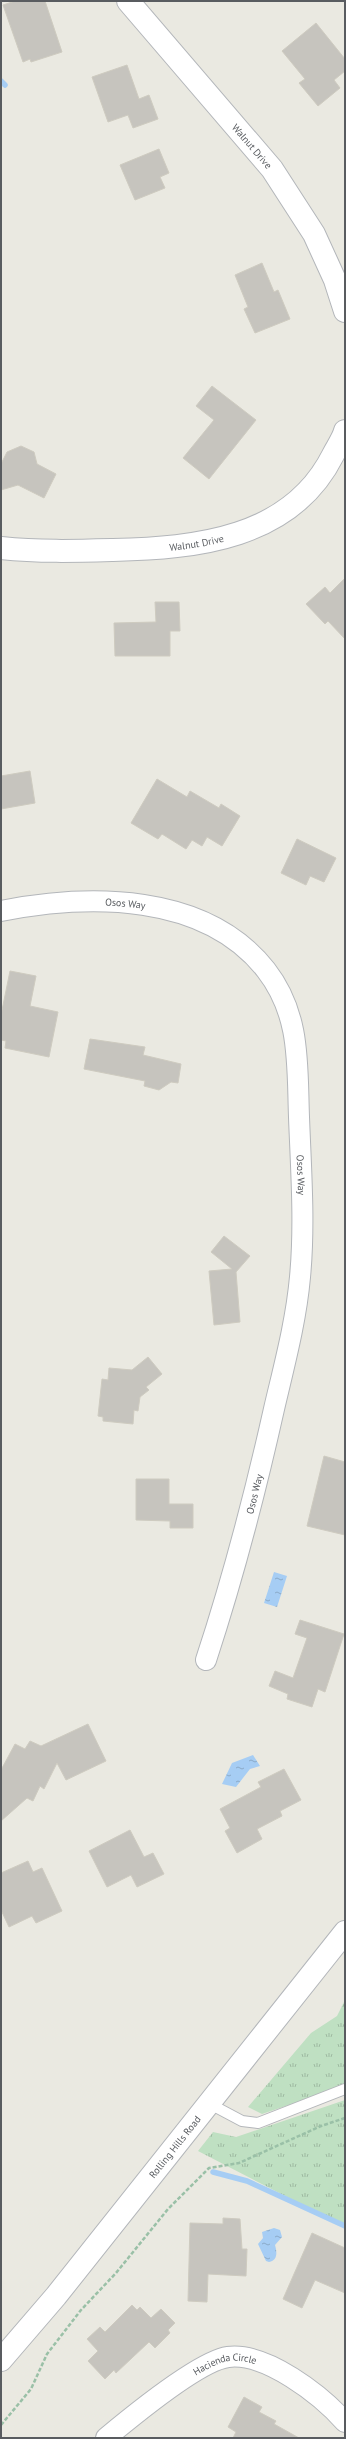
<svg xmlns="http://www.w3.org/2000/svg" width="346" height="2439" viewBox="0 0 346 2439" font-family="'PT Sans',sans-serif">
	<style>
		.grass { fill: url(#grass-tufts) }
		.water { fill: url(#water-ripples) }
		.lines { fill: none; stroke-linecap: round; stroke-linejoin: round }
		.stream { stroke: #a6cdf4; stroke-width: 5.5 }
		.building { fill: #c6c4be; stroke: #cecbc0 }
		.service-casing { stroke: #b3b6ba; stroke-width: 12 }
		.minor-casing { stroke: #b3b6ba; stroke-width: 22 }
		.tertiary-casing { stroke: #b3b6ba; stroke-width: 24 }
		.path { stroke: #9ac0a7; stroke-width: 2.5; stroke-dasharray: 4 2; stroke-linecap: butt }
		.service { stroke: #fff; stroke-width: 10 }
		.minor { stroke: #fff; stroke-width: 20 }
		.tertiary { stroke: #fff; stroke-width: 22 }
		.labels { text-anchor: middle; stroke-width: 3; stroke-linejoin: round; paint-order: stroke }
		.street-label { font-size: 10px; fill: #595c60; stroke: #fff }
	</style>
	<defs>
		<pattern id="grass-tufts" width="24" height="20" patternUnits="userSpaceOnUse"><rect width="24" height="20" fill="#bfe0c2"/><path d="M3 7l-1-3M5 7V3M7 7l1-3M15 17l-1-3M17 17v-4M19 17l1-3" fill="none" stroke="#9eb9a1"/></pattern>
		<pattern id="water-ripples" width="26" height="14" patternUnits="userSpaceOnUse"><rect width="26" height="14" fill="#a6cdf4"/><path d="M2 4q2-2 4 0t4 0M15 11q2-2 4 0t4 0" fill="none" stroke="#8aaac9"/></pattern>
	</defs>
	<rect width="100%" height="100%" fill="#eae9e1"/>
	<!-- grass -->
	<path class="grass" d="M 345,2000 L 345,2086 L 262,2114 L 248,2107 L 311,2033 L 337,2016 Z
		M 345,2100 L 345,2227 L 198,2151 L 213,2132 L 236,2137 Z"/>
	<!-- water -->
	<path class="water" d="M 274,1572 L 287,1576 L 277,1607 L 264,1603 Z
		M 253,1755 L 260,1766 L 250,1769 L 236,1787 L 222,1784 L 232,1763 Z
		M 274,2228 L 280,2230 L 282,2237 L 275,2245 C 277,2252 278,2260 269,2262 L 266,2261 L 258,2244 L 263,2238 L 262,2232 Z"/>
	<g class="lines">
		<!-- stream -->
		<path class="stream" d="M 1,81 L 5,85
			M 213,2172 L 247,2181 L 345,2226"/>
	</g>
	<!-- building -->
	<path class="building" d="M 15,1 L 45,1 L 62,52 L 31,62 L 30,59 L 23,62 L 3,5 Z
		M 316,23 L 345,59 L 345,71 L 334,80 L 340,88 L 318,106 L 299,83 L 305,79 L 282,51 Z
		M 127,65 L 139,99 L 149,95 L 158,119 L 133,128 L 128,115 L 108,122 L 92,77 Z
		M 159,149 L 169,173 L 160,177 L 165,188 L 135,200 L 120,165 Z
		M 262,263 L 274,292 L 278,290 L 290,319 L 255,333 L 244,309 L 248,307 L 235,275 Z
		M 212,386 L 256,420 L 209,479 L 183,458 L 214,420 L 196,406 Z
		M 21,446 L 34,452 L 37,464 L 56,474 L 44,498 L 18,485 L 1,490 L 1,464 L 7,452 Z
		M 345,578 L 345,639 L 328,621 L 325,624 L 306,604 L 325,587 L 330,593 Z
		M 155,602 L 179,602 L 180,631 L 170,631 L 170,656 L 115,656 L 114,623 L 156,622 Z
		M 30,771 L 35,803 L 1,809 L 1,776 Z
		M 157,779 L 187,797 L 190,791 L 219,808 L 221,804 L 240,816 L 222,846 L 207,837 L 202,846 L 192,840 L 186,849 L 162,834 L 158,839 L 131,823 Z
		M 297,839 L 336,858 L 324,882 L 310,876 L 306,885 L 281,873 Z
		M 10,971 L 36,976 L 30,1006 L 58,1012 L 49,1057 L 5,1048 L 6,1041 L 1,1040 L 1,1015 Z
		M 90,1039 L 145,1047 L 143,1055 L 181,1064 L 178,1083 L 171,1082 L 159,1090 L 144,1086 L 145,1081 L 84,1069 Z
		M 224,1236 L 250,1256 L 236,1272 L 240,1322 L 214,1325 L 209,1271 L 232,1269 L 211,1252 Z
		M 148,1357 L 162,1374 L 146,1387 L 149,1390 L 140,1397 L 138,1411 L 134,1410 L 133,1424 L 103,1421 L 103,1417 L 98,1416 L 102,1379 L 108,1380 L 109,1368 L 132,1370 Z
		M 324,1456 L 345,1462 L 345,1535 L 307,1526 Z
		M 136,1479 L 169,1479 L 169,1504 L 193,1504 L 193,1528 L 170,1528 L 170,1521 L 136,1520 Z
		M 300,1620 L 344,1634 L 325,1692 L 318,1689 L 312,1707 L 287,1699 L 288,1694 L 269,1686 L 275,1671 L 293,1678 L 307,1638 L 295,1634 Z
		M 88,1724 L 106,1761 L 66,1780 L 57,1763 L 44,1789 L 40,1786 L 33,1801 L 27,1798 L 1,1821 L 1,1770 L 15,1744 L 25,1749 L 30,1741 L 41,1746 Z
		M 284,1769 L 301,1800 L 280,1811 L 282,1816 L 257,1829 L 262,1839 L 237,1853 L 225,1831 L 230,1828 L 220,1809 L 261,1787 L 258,1782 Z
		M 130,1830 L 144,1857 L 153,1853 L 164,1874 L 137,1887 L 131,1875 L 107,1887 L 89,1851 Z
		M 28,1861 L 33,1872 L 42,1868 L 62,1911 L 36,1923 L 32,1916 L 9,1927 L 1,1910 L 1,1873 Z
		M 223,2218 L 240,2219 L 242,2249 L 247,2249 L 246,2276 L 208,2274 L 207,2302 L 188,2301 L 190,2223 L 223,2224 Z
		M 312,2233 L 345,2248 L 345,2293 L 315,2280 L 302,2308 L 283,2299 Z
		M 132,2305 L 137,2310 L 140,2307 L 151,2318 L 161,2309 L 175,2323 L 168,2330 L 170,2333 L 155,2348 L 149,2342 L 116,2373 L 114,2370 L 105,2379 L 88,2361 L 98,2351 L 87,2339 L 100,2327 L 105,2332 Z
		M 244,2397 L 262,2407 L 259,2412 L 276,2421 L 274,2424 L 299,2438 L 233,2438 L 236,2432 L 228,2427 Z"/>
	<g class="lines">
		<!-- service casing -->
		<g class="service-casing">
			<path id="service" d="M 210,2104 L 242,2121 L 258,2123 L 345,2089"/>
		</g>
		<!-- minor casing -->
		<g class="minor-casing">
			<g id="minor">
				<path id="s1" d="M 1,911 C 88,894 205,892 266,970 C 301,1015 297,1064 299,1117 C 301,1171 305,1224 300,1277 C 296,1322 284,1366 274,1409 C 255,1494 233,1578 206,1660"/>
				<path id="s2" d="M 106,2438 C 130,2418 199,2361 228,2357 C 266,2352 321,2395 345,2422"/>
			</g>
		</g>
		<!-- tertiary casing -->
		<g class="tertiary-casing">
			<g id="tertiary">
				<path id="s3" d="M 128,1 L 272,169 L 314,234 L 335,280 L 345,311"/>
				<path id="s4" d="M 1,548 C 39,552 75,551 113,550 C 196,548 291,539 333,455 C 337,447 343,439 345,431"/>
				<path id="s5" d="M 1,2360 L 56,2296 L 345,1932"/>
			</g>
		</g>
		<!-- path -->
		<path class="path" d="M 1,2425 L 31,2389 L 47,2354 L 81,2310 L 116,2273 L 168,2209 L 209,2168 L 239,2163 L 321,2126 L 345,2118"/>
		<!-- service -->
		<use href="#service" class="service"/>
		<!-- minor -->
		<use href="#minor" class="minor"/>
		<!-- tertiary -->
		<use href="#tertiary" class="tertiary"/>
	</g>
	<g class="labels">
		<!-- street labels -->
		<g class="street-label">
			<text dy="4" stroke="none"><textPath href="#s3" startOffset="191">Walnut Drive</textPath></text>
			<text dy="4" stroke="none"><textPath href="#s4" startOffset="196">Walnut Drive</textPath></text>
			<text dy="4" stroke="none"><textPath href="#s1" startOffset="125">Osos Way</textPath></text>
			<text dy="4" stroke="none"><textPath href="#s1" startOffset="497">Osos Way</textPath></text>
			<text transform="translate(254 1494) rotate(-76)" y="4">Osos Way</text>
			<text dy="4" stroke="none"><textPath href="#s5" startOffset="275">Rolling Hills Road</textPath></text>
			<text dy="4" stroke="none"><textPath href="#s2" startOffset="143">Hacienda Circle</textPath></text>
		</g>
	</g>
	<!-- border -->
	<rect width="346" height="2439" fill="none" stroke="#595c60" stroke-width="4"/>
</svg>
